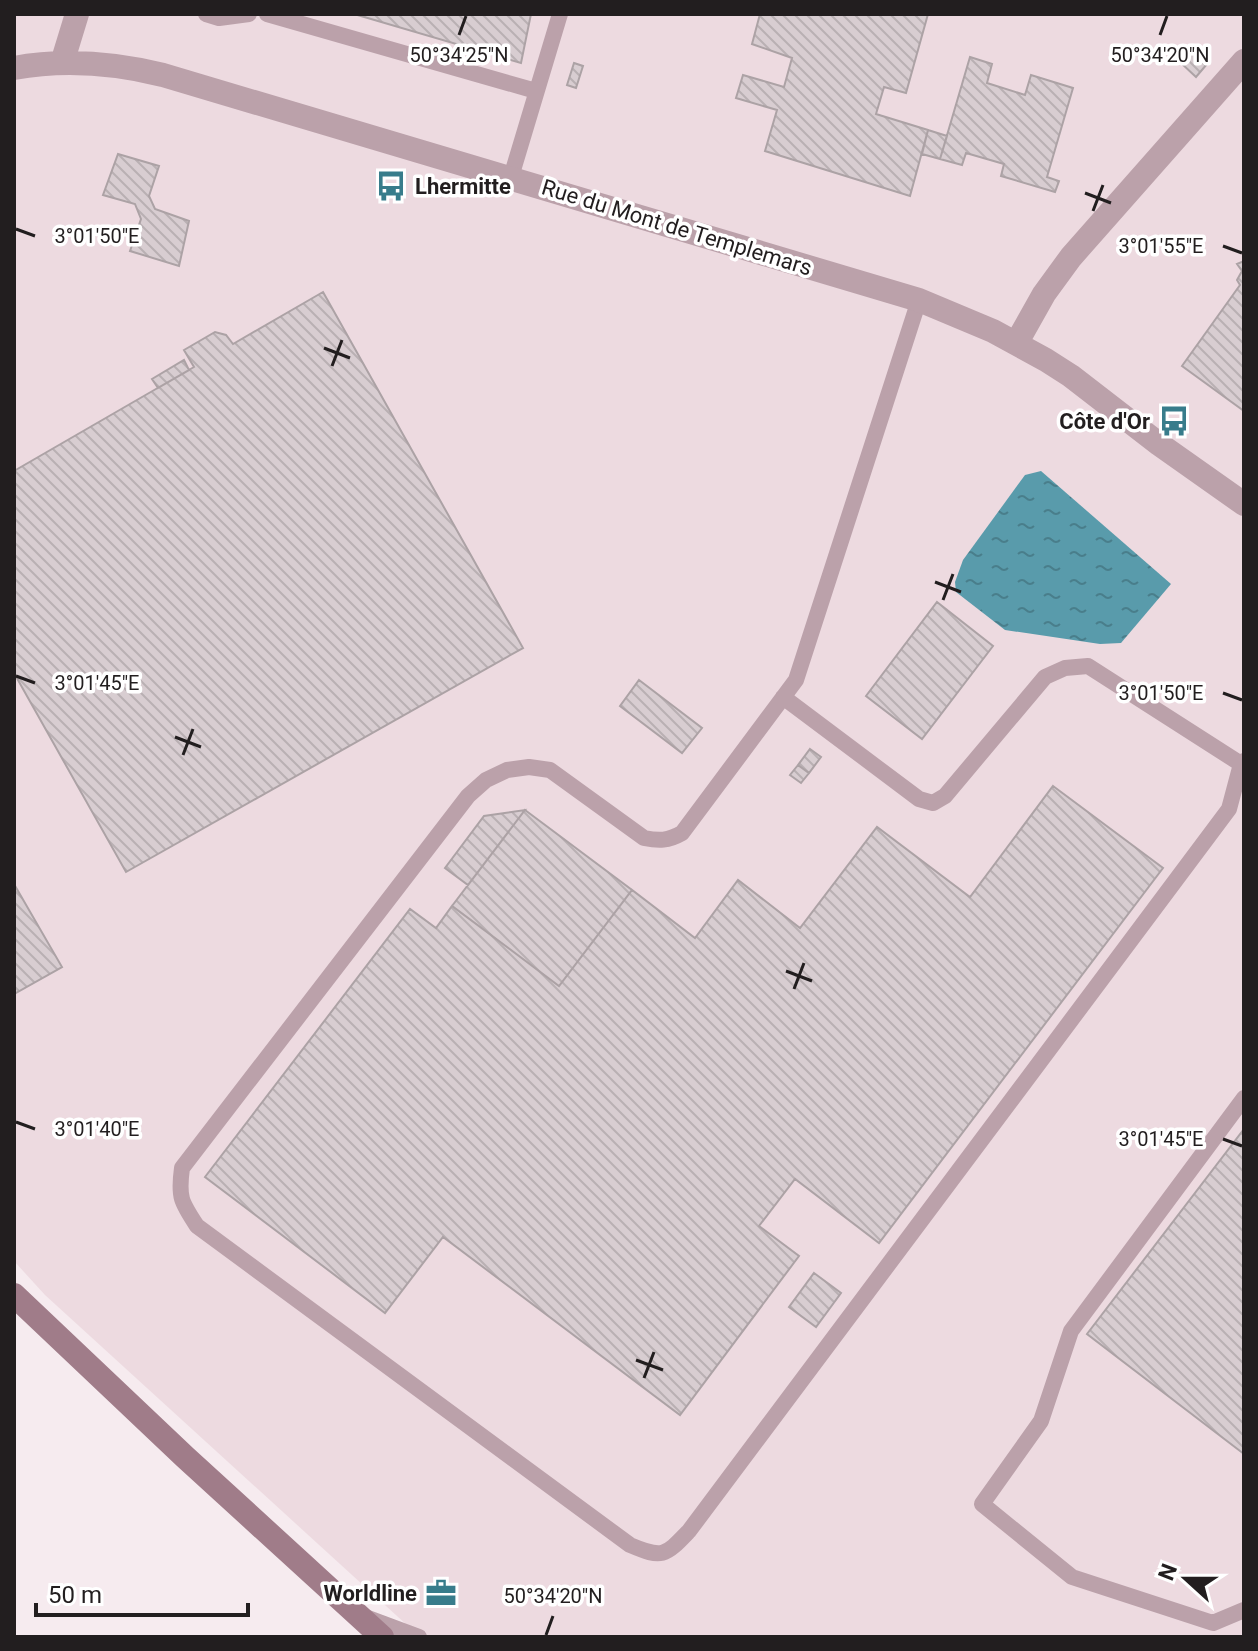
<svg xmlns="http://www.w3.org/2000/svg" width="1258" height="1651" viewBox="0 0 1258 1651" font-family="Roboto,sans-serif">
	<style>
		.built { fill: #eddae0 }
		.water { fill: url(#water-ripples) }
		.building { fill: url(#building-back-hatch); stroke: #aca2a5; stroke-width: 2 }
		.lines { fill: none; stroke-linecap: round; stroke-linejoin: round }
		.service { stroke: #bba1aa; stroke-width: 16 }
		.minor { stroke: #bba1aa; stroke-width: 24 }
		.secondary { stroke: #a07c89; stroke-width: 24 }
		.ticks { fill: none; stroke: #221e1f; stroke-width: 3 }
		.labels { text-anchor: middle; stroke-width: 7; stroke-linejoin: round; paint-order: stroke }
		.poi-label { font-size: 22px; font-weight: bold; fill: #221e1f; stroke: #fff; text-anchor: end }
		.street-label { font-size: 22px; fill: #221e1f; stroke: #fff }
		.ticks-label { font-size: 20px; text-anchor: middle; fill: #221e1f; stroke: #fff; stroke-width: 7; stroke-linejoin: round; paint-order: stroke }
	</style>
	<defs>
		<pattern id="water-ripples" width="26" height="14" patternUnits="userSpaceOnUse" patternTransform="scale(2)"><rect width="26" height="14" fill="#599bab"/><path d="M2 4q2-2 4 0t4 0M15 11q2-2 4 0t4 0" fill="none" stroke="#497e8b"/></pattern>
		<pattern id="building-back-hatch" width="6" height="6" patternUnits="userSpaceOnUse" patternTransform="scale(2)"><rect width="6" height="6" fill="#d8cdd1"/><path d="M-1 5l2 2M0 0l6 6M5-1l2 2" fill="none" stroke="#b9b0b3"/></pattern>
	</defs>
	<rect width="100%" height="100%" fill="#f6ebef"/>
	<!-- built -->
	<path class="built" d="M 14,14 L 1244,14 L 1244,1637 L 420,1637 L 45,1295 L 14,1261 Z"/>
	<!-- water -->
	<path class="water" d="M 1041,471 L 1171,584 L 1121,643 L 1100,644 L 1005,630 L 956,592 L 955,582 L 963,560 L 1025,475 Z"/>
	<!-- building -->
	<path class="building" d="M 354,14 L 531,14 L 521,63 Z
		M 760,14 L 928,14 L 906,93 L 884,87 L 876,114 L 928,130 L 910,196 L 765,151 L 777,110 L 736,98 L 743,75 L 784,87 L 792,58 L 752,44 Z
		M 1193,51 L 1207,64 L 1196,77 L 1181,63 Z
		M 970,57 L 992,64 L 987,83 L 1025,95 L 1031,75 L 1073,88 L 1047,177 L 1059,181 L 1055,192 L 1001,176 L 1004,164 L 966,153 L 962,165 L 940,159 Z
		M 574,63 L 583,66 L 576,88 L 567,85 Z
		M 928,130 L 947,136 L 940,159 L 922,154 Z
		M 118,154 L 159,166 L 149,196 L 155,209 L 189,221 L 179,266 L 130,251 L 141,219 L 135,204 L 103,195 Z
		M 1244,261 L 1244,411 L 1182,366 L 1240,285 L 1237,280 L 1242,271 L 1237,264 Z
		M 323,292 L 523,648 L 126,872 L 14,673 L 14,471 L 194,367 L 184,350 L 215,332 L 226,335 L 233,344 Z
		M 184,360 L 189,370 L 158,388 L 152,379 Z
		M 937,602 L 993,646 L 922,739 L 866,696 Z
		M 639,680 L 702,728 L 682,753 L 620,706 Z
		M 810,749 L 821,757 L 809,773 L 798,765 Z
		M 798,765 L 809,773 L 801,783 L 790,775 Z
		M 1053,786 L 1163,868 L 879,1243 L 795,1179 L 759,1226 L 799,1256 L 680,1415 L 443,1237 L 385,1313 L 205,1177 L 410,909 L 436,928 L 452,906 L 559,986 L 632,890 L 695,938 L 738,880 L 800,928 L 877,827 L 970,897 Z
		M 525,810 L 632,890 L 559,986 L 452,906 Z
		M 525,810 L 468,885 L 445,868 L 484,816 Z
		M 14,884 L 62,967 L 14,994 Z
		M 1244,1129 L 1244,1454 L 1087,1334 Z
		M 814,1273 L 841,1293 L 816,1327 L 789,1307 Z"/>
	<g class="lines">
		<!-- service -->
		<path class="service" d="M 206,14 L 219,18 L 249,14
			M 267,14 L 536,91
			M 511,177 L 560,14
			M 919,300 L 796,680 L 682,833 C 668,841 659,841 644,838 L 550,770 L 529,767 L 507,770 L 486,780 L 468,796 L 182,1168 C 178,1197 181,1202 197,1226 L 630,1545 C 663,1559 665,1556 689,1531 L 1229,809 L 1241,764 L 1244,761
			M 783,697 L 919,799 L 933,803 L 945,796 L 1045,677 L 1065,668 L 1088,666 L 1241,764
			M 1244,1098 L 1071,1331 L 1041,1421 L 982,1504 L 1072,1577 L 1213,1623 L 1244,1610
			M 368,1618 L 419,1637"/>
		<!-- minor -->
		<path class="minor" d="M 62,63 L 77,14
			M 14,68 C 64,59 114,63 163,75 L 919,300 L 993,331 L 1046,360 L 1071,376 L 1159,444 L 1244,504
			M 1017,342 L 1044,294 L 1071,257 L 1244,61"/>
		<!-- secondary -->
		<path class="secondary" d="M 14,1295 L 185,1457 L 382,1637"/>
	</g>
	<!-- ticks -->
	<path class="ticks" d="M 459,35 L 466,16M 1160,35 L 1167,16M 1085,193 L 1111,203M 1093,211 L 1103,185M 16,229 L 35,236M 1223,246 L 1242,253M 324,348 L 350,358M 332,366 L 342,340M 935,582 L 961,592M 943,600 L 953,574M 16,676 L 35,683M 1223,693 L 1242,700M 175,737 L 201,747M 183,755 L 193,729M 786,971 L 812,981M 794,989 L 804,963M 16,1122 L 35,1129M 1223,1139 L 1242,1146M 636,1360 L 663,1370M 644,1378 L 654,1352M 546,1635 L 553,1616"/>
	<!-- icons -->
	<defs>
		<g id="bus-bare" transform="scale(2.4)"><path d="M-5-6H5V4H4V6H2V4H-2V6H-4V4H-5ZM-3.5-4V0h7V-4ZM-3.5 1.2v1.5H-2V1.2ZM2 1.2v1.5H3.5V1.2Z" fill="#387c8b" stroke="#fff" stroke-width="2.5" paint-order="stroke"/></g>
		<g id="office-bare" transform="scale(2.4)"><path d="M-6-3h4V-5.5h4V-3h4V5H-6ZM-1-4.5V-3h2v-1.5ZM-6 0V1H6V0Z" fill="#387c8b" stroke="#fff" stroke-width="2.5" paint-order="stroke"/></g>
	</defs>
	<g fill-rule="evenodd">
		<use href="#bus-bare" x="391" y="186"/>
		<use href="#bus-bare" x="1174" y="421"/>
		<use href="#office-bare" x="441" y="1593"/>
	</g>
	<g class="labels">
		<!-- poi labels -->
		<g class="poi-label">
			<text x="415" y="194" text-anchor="start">Lhermitte</text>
			<text x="1150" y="429">Côte d'Or</text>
			<text x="417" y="1601">Worldline</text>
		</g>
		<!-- street labels -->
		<g class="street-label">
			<text transform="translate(677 227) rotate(17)" y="8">Rue du Mont de Templemars</text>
		</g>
	</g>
	<g class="ticks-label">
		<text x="459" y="62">50°34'25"N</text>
		<text x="1160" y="62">50°34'20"N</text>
		<text x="97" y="243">3°01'50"E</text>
		<text x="1161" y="253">3°01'55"E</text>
		<text x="97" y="690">3°01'45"E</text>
		<text x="1161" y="700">3°01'50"E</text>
		<text x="97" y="1136">3°01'40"E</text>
		<text x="1161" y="1146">3°01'45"E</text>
		<text x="553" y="1603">50°34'20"N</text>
	</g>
	<!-- border -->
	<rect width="1258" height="1651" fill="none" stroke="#221e1f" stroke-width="32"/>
	<!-- north arrow -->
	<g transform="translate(1186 1579) rotate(291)" stroke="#ffffff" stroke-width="6" paint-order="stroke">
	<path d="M0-6L14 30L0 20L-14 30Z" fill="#221e1f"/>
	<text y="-12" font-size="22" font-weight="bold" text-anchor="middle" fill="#221e1f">N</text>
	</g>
	<!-- scale -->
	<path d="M36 1603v12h212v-12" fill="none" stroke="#221e1f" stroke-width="4"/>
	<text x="48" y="1603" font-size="24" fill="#221e1f" stroke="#ffffff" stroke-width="6" paint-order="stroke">50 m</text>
</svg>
